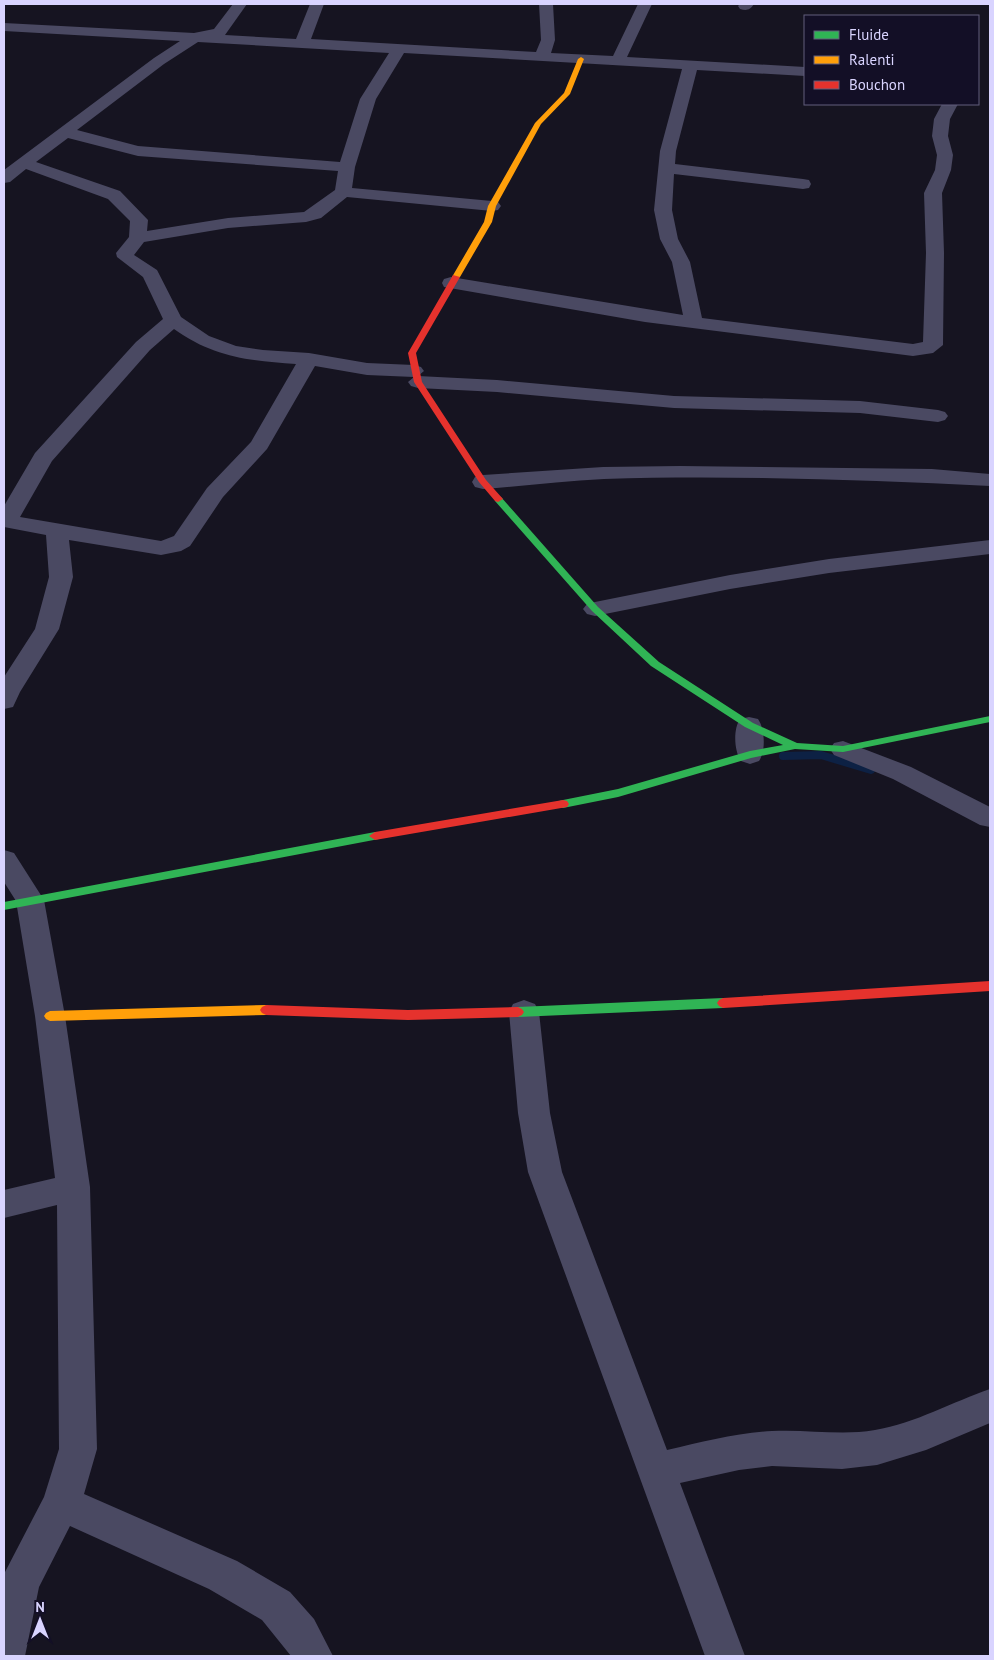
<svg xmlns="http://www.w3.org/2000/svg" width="994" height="1660" viewBox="0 0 994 1660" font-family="'PT Sans',sans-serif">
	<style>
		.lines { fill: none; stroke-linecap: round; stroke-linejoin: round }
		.stream { stroke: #0d2144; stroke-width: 8 }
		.street { fill: #4a4962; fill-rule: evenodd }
		.fast { fill: #30b455; fill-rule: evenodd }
		.slow { fill: #ff9f0a; fill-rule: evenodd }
		.jam { fill: #e5322d; fill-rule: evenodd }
	</style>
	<rect width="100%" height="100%" fill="#161421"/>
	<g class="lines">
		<!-- stream -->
		<path class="stream" d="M 783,756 L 821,755 L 871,770"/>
		<!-- street -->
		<path class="street" d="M 233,4 L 247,4 L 225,35 L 296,39 L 310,4 L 324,4 L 311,39 L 536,52 L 541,40 L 539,4 L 553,4 L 555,40 L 551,53 L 613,56 L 638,4 L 652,4 L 627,57 L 805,67 L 805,76 L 697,70 L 676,151 L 675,164 L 803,179 L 809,180 L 811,184 L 809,188 L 803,189 L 674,174 L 672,210 L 678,239 L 690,262 L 702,318 L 913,344 L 923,342 L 926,253 L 924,193 L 935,170 L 937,155 L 932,136 L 934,119 L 942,104 L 958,104 L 950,119 L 948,136 L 953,155 L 951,170 L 942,193 L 944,253 L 943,345 L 933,353 L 913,356 L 645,322 L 444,287 L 442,283 L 444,279 L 451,277 L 683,315 L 672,262 L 660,239 L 654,210 L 660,151 L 682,69 L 404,53 L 376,99 L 355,167 L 352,188 L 492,201 L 498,202 L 501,206 L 498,210 L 492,211 L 347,197 L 321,218 L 306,222 L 228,228 L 144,242 L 134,255 L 157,270 L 181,317 L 209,336 L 236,346 L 263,350 L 309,353 L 367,363 L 414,365 L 421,367 L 424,371 L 418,376 L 497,380 L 674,396 L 860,401 L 938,410 L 945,412 L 948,416 L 945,420 L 938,422 L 860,413 L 674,408 L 497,392 L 418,388 L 411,386 L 408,382 L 414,377 L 367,375 L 315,366 L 267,449 L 223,497 L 190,546 L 181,551 L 161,555 L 69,540 L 73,577 L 59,629 L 20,692 L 13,707 L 4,709 L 4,677 L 35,629 L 49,577 L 46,535 L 4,527 L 4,506 L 35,453 L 136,342 L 163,319 L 143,277 L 117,257 L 116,253 L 129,237 L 130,221 L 108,199 L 26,169 L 10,182 L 4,183 L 4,170 L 154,58 L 180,41 L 4,31 L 4,23 L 194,33 L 214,29 ZM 198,42 L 389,53 L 360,99 L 340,162 L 138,146 L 77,130 L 164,64 ZM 68,138 L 138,156 L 338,171 L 335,190 L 304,212 L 228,218 L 147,231 L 148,220 L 120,191 L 36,162 ZM 174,329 C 213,357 249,361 296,364 L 251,442 L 207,488 L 174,536 L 161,541 L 20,517 L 52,461 L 150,350 Z
			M 740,4 L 754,4 C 750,10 747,11 740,9 L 738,6 Z
			M 680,466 L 932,469 L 990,474 L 990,486 C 862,480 732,475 604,479 C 564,481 523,486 483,489 L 475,487 L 472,482 L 475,477 L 483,475 L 603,467 Z
			M 990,540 L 990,554 L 829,573 L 730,589 L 595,616 L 587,614 L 583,609 L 587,604 L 595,602 L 730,575 L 829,559 Z
			M 749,717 L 758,719 C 765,729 766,751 759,761 L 750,764 L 741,761 C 734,751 733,729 740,719 Z
			M 843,741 L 911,767 L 990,807 L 990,827 L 980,825 L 893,779 L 834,755 L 830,749 L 834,743 Z
			M 4,850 L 14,853 L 44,900 L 65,1016 L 90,1187 L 97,1449 L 84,1494 L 237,1561 L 290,1592 L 314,1619 L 333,1656 L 291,1656 L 262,1620 L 209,1589 L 70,1526 L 39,1587 L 25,1656 L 4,1656 L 4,1574 L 44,1497 L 59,1449 L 57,1205 L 4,1218 L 4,1190 L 55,1178 L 35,1016 L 16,901 L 4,882 Z
			M 524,1000 L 535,1004 L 539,1012 L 550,1113 L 562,1172 L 667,1450 C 702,1442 737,1433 772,1431 C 807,1429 841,1436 875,1430 C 916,1423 952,1402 990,1389 L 990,1423 L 926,1450 L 877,1465 L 842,1469 L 772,1466 L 739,1470 L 680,1483 L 745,1656 L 705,1656 L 528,1172 L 518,1113 L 509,1012 L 513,1004 Z"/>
		<!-- fast -->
		<path class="fast" d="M 498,496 L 501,497 L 598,607 L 659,662 L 753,723 L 797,743 L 843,746 L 990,716 L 990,722 L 843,752 L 795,749 L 751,758 L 618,797 L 563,808 L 559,807 L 557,804 L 559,801 L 563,800 L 618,789 L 750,751 L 783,745 L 745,727 L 651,666 L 592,611 L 495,501 L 495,497 Z
			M 375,832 L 379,833 L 381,836 L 379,839 L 4,910 L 4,902 Z
			M 723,998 L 727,1000 L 729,1003 L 727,1006 L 723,1008 L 518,1017 L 514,1015 L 512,1012 L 514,1009 L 518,1007 Z"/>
		<!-- slow -->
		<path class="slow" d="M 581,57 L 584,59 L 570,94 L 541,124 L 496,206 L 492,222 L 460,277 L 453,279 L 452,277 L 484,222 L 488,206 L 535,123 L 564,93 L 578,59 Z
			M 266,1005 L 270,1007 L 272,1010 L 270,1013 L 266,1015 L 50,1021 L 46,1019 L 44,1016 L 46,1013 L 50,1011 Z"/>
		<!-- jam -->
		<path class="jam" d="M 453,275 L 460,277 L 416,353 L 422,382 L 486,480 L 503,499 L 498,502 L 495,501 L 479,482 L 414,382 L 408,353 Z
			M 563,800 L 567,801 L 569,804 L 567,807 L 375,840 L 369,836 L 375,832 Z
			M 990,981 L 990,991 L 723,1008 L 719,1006 L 717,1003 L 719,1000 L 723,998 Z
			M 266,1005 L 408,1010 L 518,1007 L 522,1009 L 524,1012 L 522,1015 L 518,1017 L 408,1020 L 266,1015 L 262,1013 L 260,1010 L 262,1007 Z"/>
	</g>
	<!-- border -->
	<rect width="994" height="1660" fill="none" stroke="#d9d4ff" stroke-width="10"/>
	<!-- legend -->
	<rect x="804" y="15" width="175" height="90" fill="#130f26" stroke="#625e7d"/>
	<rect x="814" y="31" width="25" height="8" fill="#30b455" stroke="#625e7d"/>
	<text x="849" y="40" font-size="15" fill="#d9d4ff">Fluide</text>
	<rect x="814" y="56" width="25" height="8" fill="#ff9f0a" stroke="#625e7d"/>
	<text x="849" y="65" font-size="15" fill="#d9d4ff">Ralenti</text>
	<rect x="814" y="81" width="25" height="8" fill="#e5322d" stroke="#625e7d"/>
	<text x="849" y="90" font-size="15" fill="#d9d4ff">Bouchon</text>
	<!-- north arrow -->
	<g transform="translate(40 1620)" stroke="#130f26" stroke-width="4" paint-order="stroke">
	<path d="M0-4L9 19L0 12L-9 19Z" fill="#d9d4ff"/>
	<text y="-8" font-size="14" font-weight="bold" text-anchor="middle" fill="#d9d4ff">N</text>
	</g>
</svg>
